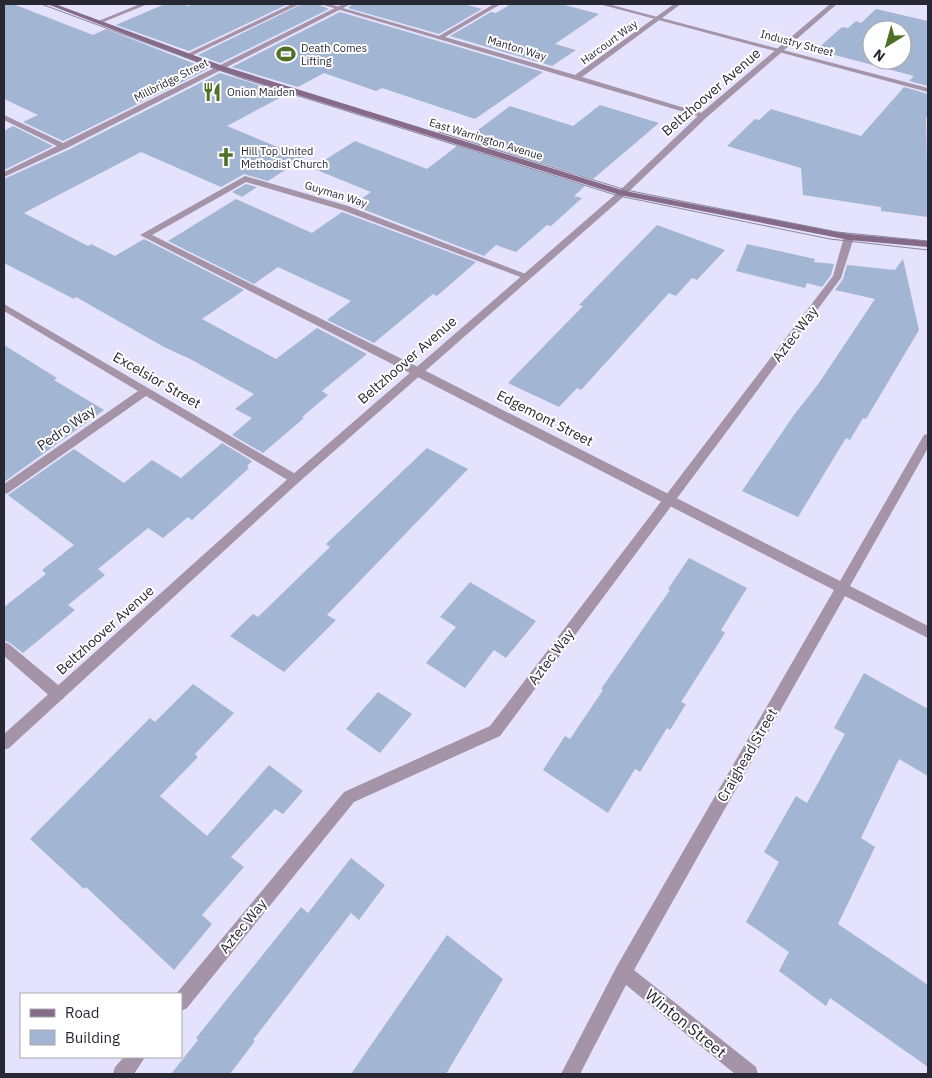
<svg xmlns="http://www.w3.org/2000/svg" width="932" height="1078" viewBox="0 0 932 1078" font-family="'IBM Plex Sans',sans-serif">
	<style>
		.building { fill: #a2b5d2; fill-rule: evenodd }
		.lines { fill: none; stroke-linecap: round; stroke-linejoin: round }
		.service { fill: #a593a8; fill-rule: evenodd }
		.minor { fill: #a593a8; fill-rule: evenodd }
		.tertiary { fill: #a593a8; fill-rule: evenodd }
		.secondary { fill: #866b89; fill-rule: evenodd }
		.tram { stroke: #89879c; stroke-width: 1 }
		.labels { text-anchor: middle; stroke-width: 4; stroke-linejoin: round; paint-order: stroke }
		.far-street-label { font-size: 11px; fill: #282734; stroke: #fff }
		.far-poi-label { font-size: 11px; fill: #282734; stroke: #fff; text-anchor: start }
		.street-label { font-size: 14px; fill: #282734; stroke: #fff }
		.near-street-label { font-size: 16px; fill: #282734; stroke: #fff }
	</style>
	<rect width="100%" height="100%" fill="#e5e2fe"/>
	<!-- building -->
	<path class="building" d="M 4,4 L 13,4 L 93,35 L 106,29 L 208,69 L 63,141 L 23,122 L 38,115 L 4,99 Z
		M 165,4 L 181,4 L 188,6 L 194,4 L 288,4 L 189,51 L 116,25 Z
		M 302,4 L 318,4 L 329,9 L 220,63 L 198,55 Z
		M 353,4 L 464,4 L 482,9 L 439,34 L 348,8 Z
		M 511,4 L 561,4 L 599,14 L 555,44 L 576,50 L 552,66 L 450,36 L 491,12 L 496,13 Z
		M 876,9 L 928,21 L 928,86 L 909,81 L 914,76 L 816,50 L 842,27 L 848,28 L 856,21 L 861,23 ZM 872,30 L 902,30 L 902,60 L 872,60 Z
		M 340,12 L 543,72 L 475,119 L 382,88 L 376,91 L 324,73 L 298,87 L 232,67 Z
		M 220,73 L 287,94 L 227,126 L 304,158 L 268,181 L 244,174 L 221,187 L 141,152 L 24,213 L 88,246 L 91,244 L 115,256 L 144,239 L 244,290 L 202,319 L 276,359 L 317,328 L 367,354 L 322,391 L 328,395 L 302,417 L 304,418 L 263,453 L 232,435 L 252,418 L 235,409 L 254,394 L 190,359 L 164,347 L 76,297 L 74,299 L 4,263 L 4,179 L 68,150 Z
		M 904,87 L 928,94 L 928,118 L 926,117 L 928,217 L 881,211 L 881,207 L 803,195 L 801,168 L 727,146 L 755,119 L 759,120 L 771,109 L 861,136 Z
		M 600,105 L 659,123 L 593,179 L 466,139 L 510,106 L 573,126 Z
		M 13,126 L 53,146 L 4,170 L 4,131 Z
		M 355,141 L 427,169 L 457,146 L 585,186 L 574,196 L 582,198 L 551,226 L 547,225 L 516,252 L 496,245 L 484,256 L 352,205 L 371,192 L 312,168 Z
		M 246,184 L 257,187 L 242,197 L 232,192 Z
		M 236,199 L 312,233 L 342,212 L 476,262 L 437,296 L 433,294 L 374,343 L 327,320 L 351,301 L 278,267 L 254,284 L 168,241 Z
		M 657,225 L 725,250 L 697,280 L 692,278 L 676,296 L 669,293 L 581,390 L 577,388 L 559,407 L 508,383 L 583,306 L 579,305 Z
		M 747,244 L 815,259 L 814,262 L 834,264 L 831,275 L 822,287 L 807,283 L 805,288 L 736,271 Z
		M 903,259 L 919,330 L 866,419 L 863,418 L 850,440 L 846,438 L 798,517 L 742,491 L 794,415 L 819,383 L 875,299 L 835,290 L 843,279 L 847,265 L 895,270 Z
		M 4,345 L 57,378 L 54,380 L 104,410 L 4,482 Z
		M 222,443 L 252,461 L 247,466 L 249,468 L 215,499 L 192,520 L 188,517 L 163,538 L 148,528 L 98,569 L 105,575 L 68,605 L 75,610 L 23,653 L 10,643 L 4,640 L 4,607 L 46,574 L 42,570 L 74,545 L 8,495 L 74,449 L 124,483 L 152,460 L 181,478 Z
		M 427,448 L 468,469 L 327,615 L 336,620 L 284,672 L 230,636 L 253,614 L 258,617 L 330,547 L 326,544 Z
		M 689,558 L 747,588 L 721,630 L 725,633 L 681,702 L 686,704 L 670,730 L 667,728 L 640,772 L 635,769 L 608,813 L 543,770 L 565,736 L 570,739 L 603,690 L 601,689 L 670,590 L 668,589 Z
		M 470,582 L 536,621 L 506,658 L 494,650 L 465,688 L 426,663 L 456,627 L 440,617 Z
		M 864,673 L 928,709 L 928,776 L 899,759 L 861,838 L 875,847 L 838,924 L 928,985 L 928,1067 L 830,998 L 826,1006 L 779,971 L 789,952 L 746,922 L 779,862 L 764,852 L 796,796 L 807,803 L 845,734 L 834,728 Z
		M 193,684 L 234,713 L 195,754 L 198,757 L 160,796 L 207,836 L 269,765 L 303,791 L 283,814 L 275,809 L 231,857 L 244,867 L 202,915 L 212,924 L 174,970 L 86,887 L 84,889 L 30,839 L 150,718 L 155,722 Z
		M 378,692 L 412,714 L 380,753 L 346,729 Z
		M 351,858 L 385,885 L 359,920 L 351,913 L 253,1040 L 255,1041 L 230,1074 L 171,1074 L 198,1040 L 196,1038 L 301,907 L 308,913 Z
		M 447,935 L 503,979 L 446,1074 L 351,1074 Z"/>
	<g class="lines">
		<!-- service -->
		<path class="service" d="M 140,4 L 148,4 L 101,23 L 96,22 Z
			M 292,4 L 300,4 L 189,57 L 183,56 Z
			M 320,4 L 329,4 L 439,36 L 494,4 L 501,4 L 445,37 L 575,75 L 674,4 L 681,4 L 582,77 L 708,115 L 701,117 Z
			M 849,234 L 854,237 L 841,278 L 500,736 L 354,802 L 187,1008 L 181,1011 L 181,994 L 176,994 L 344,792 L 490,726 L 833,276 L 844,237 Z
			M 124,1057 L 145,1057 L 134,1074 L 113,1074 L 115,1067 Z"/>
		<!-- minor -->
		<path class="minor" d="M 343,4 L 351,4 L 67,148 L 4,177 L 4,172 L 57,146 L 4,120 L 4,115 L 63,143 Z
			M 599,4 L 608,4 L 928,88 L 928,92 Z
			M 245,176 L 348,206 L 531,276 L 529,278 L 523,278 L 342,210 L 246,182 L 152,235 L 422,369 L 840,581 L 924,435 L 928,434 L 928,448 L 850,586 L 928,626 L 928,638 L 845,596 L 634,970 L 756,1067 L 758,1074 L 735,1074 L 626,985 L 580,1074 L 561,1074 L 617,966 L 834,590 L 140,235 Z
			M 4,304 L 299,476 L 301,479 L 299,482 L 291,482 L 146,396 L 8,493 L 4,494 L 4,484 L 138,391 L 4,311 Z
			M 4,642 L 9,644 L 63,689 L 65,694 L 63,699 L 58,700 L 53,699 L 4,656 Z"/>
		<!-- tertiary -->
		<path class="tertiary" d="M 830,4 L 837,4 L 707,117 L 622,198 L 299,482 L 9,748 L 4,750 L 4,734 L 291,476 L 616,194 L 701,113 Z"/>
		<!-- secondary -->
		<path class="secondary" d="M 47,4 L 55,4 L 223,66 L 625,191 L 849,234 L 928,241 L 928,247 L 849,240 L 620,195 L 217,70 Z"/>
		<!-- tram -->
		<path class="tram" d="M 41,4 L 244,79 L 619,196 L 830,239 L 928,250
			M 439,132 L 626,190 L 837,232 L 928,241"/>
	</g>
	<!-- icons -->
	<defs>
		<g id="stadium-bare" transform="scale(1.5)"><path d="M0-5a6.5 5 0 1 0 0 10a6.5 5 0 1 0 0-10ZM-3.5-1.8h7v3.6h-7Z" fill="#507027" stroke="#fff" stroke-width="2.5" paint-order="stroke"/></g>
		<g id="restaurant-bare" transform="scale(1.5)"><path d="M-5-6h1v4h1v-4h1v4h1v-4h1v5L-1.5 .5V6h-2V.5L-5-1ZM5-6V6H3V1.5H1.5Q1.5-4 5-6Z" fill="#507027" stroke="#fff" stroke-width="2.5" paint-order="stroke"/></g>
		<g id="church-bare" transform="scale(1.5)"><path d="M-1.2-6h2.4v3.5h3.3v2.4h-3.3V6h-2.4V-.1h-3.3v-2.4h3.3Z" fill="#507027" stroke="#fff" stroke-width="2.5" paint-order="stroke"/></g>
	</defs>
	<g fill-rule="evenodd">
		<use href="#stadium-bare" x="286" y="54"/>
		<use href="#restaurant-bare" x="212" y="92"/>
		<use href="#church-bare" x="226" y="157"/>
	</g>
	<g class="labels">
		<!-- far-street labels -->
		<g class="far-street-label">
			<text transform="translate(609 42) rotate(-36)" y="4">Harcourt Way</text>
			<text transform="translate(797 43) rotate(15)" y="4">Industry Street</text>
			<text transform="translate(517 48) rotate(17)" y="4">Manton Way</text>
			<text transform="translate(171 80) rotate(-27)" y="4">Millbridge Street</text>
			<text transform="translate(486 139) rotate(17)" y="4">East Warrington Avenue</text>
			<text transform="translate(336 194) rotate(17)" y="4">Guyman Way</text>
		</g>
		<!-- far-poi labels -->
		<g class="far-poi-label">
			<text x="301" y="52">Death Comes<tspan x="301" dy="13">Lifting</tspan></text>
			<text x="227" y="96">Onion Maiden</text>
			<text x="241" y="155">Hill Top United<tspan x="241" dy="13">Methodist Church</tspan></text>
		</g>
		<!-- street labels -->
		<g class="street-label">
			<text transform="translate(711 92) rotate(-41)" y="5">Beltzhoover Avenue</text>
			<text transform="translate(795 334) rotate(-53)" y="5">Aztec Way</text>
			<text transform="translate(407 360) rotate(-41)" y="5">Beltzhoover Avenue</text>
			<text transform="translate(157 380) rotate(30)" y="5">Excelsior Street</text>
			<text transform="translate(545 418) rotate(27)" y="5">Edgemont Street</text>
			<text transform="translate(66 428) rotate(-35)" y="5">Pedro Way</text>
			<text transform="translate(105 630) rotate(-42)" y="5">Beltzhoover Avenue</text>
			<text transform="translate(551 657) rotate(-53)" y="5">Aztec Way</text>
			<text transform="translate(747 755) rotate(-60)" y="5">Craighead Street</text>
			<text transform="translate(243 926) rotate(-51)" y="5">Aztec Way</text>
		</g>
		<!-- near-street labels -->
		<g class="near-street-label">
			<text transform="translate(686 1023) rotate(39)" y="6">Winton Street</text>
		</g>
	</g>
	<!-- border -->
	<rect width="932" height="1078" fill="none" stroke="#282734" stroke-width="10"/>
	<!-- legend -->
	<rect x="20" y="993" width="162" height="65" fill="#ffffff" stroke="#a9a9ae"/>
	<rect x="30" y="1009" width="25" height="8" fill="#866b89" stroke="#a9a9ae"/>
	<text x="65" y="1018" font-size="15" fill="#282734">Road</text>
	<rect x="30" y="1030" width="25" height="15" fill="#a2b5d2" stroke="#a9a9ae"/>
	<text x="65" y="1043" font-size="15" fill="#282734">Building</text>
	<!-- north arrow -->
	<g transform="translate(887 45) rotate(217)"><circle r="24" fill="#ffffff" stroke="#a9a9ae"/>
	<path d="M0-4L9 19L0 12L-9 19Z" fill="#507027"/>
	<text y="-8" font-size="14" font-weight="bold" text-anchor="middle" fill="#282734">N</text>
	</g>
</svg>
